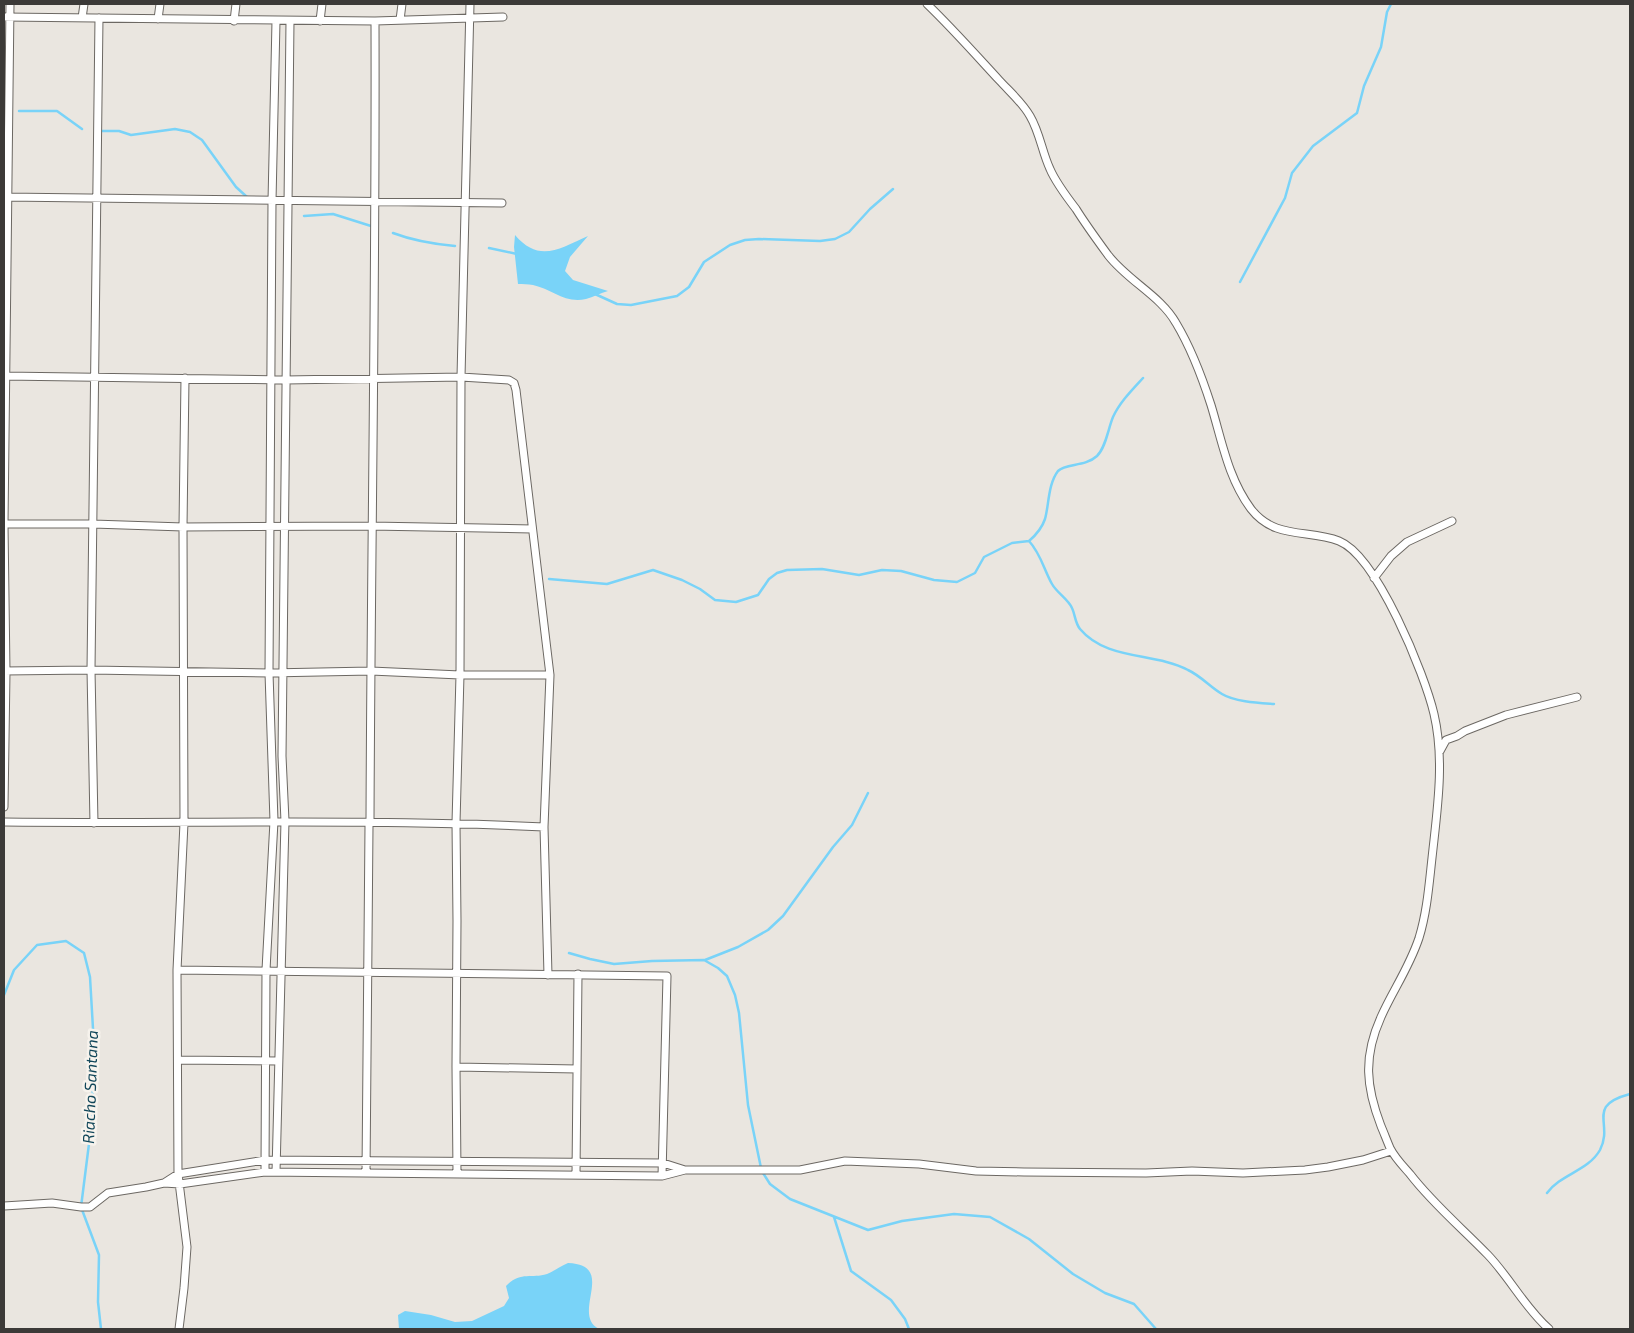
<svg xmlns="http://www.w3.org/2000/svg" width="1634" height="1333" viewBox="0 0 1634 1333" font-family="'Exo 2',sans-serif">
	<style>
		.water { fill: #79d3f8 }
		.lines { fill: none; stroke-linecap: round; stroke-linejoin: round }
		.stream { stroke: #79d3f8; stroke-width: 2.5 }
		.street-casing { stroke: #6c6863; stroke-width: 9 }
		.street { stroke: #fff; stroke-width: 7 }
		.labels { text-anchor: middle; stroke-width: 5; stroke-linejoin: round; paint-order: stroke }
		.water-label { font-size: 16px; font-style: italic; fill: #114659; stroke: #f7f3ed }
	</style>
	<rect width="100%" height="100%" fill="#eae6e0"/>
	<!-- water -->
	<path class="water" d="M 515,235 C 539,263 559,249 588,236 L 570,257 L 565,271 L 573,280 L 608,291 C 601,293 593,297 586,299 C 565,304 552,289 533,285 C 528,284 523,284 518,284 L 514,247 Z
		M 568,1263 C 618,1265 570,1314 599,1329 L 399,1329 L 398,1315 L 405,1311 L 431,1315 L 455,1322 L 472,1321 L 504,1306 L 509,1298 L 506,1286 C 520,1271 531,1279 547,1274 C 554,1271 561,1266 568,1263 Z"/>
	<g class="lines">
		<!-- stream -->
		<path class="stream" d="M 19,111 L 57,111 L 82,129
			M 102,131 L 119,131 L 131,135 L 175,129 L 190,132 L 202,140 L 236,187 L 247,197
			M 304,216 L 333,214 L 371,226
			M 393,233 C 414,241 433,244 455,246
			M 489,248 L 517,254
			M 1240,282 L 1285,198 L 1292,173 L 1313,146 L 1357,113 L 1364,86 L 1381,47 L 1387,12 L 1391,4
			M 595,294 L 617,304 L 631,305 L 677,296 L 689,287 L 704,262 L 730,245 L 745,240 L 759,239 L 820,241 L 835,239 L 849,232 L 870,209 L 893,189
			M 1029,541 C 1036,535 1042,528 1045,519 C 1049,505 1048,484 1058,471 C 1066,463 1085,467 1097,456 C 1106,447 1108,429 1113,417 C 1120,402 1132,390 1143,378
			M 549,579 L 607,584 L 653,570 L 682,580 L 700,589 L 715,600 L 736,602 L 758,595 L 769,579 L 777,573 L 787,570 L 822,569 L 859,575 L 882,570 L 901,571 L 934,580 L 957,582 L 975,573 L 984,557 L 1012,543 L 1029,541 C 1041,554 1044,570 1052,584 C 1057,593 1068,599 1072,608 C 1075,614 1075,623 1080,629 C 1107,661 1154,652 1188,670 C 1201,676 1210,687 1222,694 C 1235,702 1260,703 1274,704
			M 569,953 L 590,959 L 614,964 L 652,961 L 704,960 L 718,968 L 727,976 L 735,995 L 739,1013 L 748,1105 L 761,1168
			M 705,960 L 738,947 L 768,930 L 783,916 L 833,847 L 852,825 L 868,793
			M 4,995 L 14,970 L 37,945 L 66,941 L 84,953 L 90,977 L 94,1046 L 92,1120 L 81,1207 L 99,1255 L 98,1302 L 101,1329
			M 763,1173 L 770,1184 L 790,1199 L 868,1230 L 902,1221 L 954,1214 L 990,1217 L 1029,1239 L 1073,1274 L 1105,1293 L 1134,1304 L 1156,1329
			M 1547,1193 C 1561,1174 1588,1171 1600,1150 C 1614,1123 1585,1106 1630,1094
			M 834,1217 L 851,1271 L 891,1300 L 905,1319 L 909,1329"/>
		<!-- street casing -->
		<g class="street-casing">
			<path id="street" d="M 927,4 C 952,28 975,54 999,80 C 1010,92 1022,102 1030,116 C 1040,133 1042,152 1050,169 C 1056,183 1066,196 1076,209 C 1086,225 1097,240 1108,255 C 1128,281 1161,296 1176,323 C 1191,348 1202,377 1211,405 C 1222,441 1228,478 1251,509 C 1275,540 1308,529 1339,541 C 1377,556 1425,675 1434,714 C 1445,761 1437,811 1432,858 C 1429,885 1427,912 1419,938 C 1409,968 1393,990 1381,1017 C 1363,1057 1366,1087 1381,1126 C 1384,1133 1387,1141 1390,1148 C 1395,1158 1403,1166 1410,1174 C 1433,1204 1462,1228 1488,1255 C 1510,1278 1525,1308 1549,1329
				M 4,17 L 375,21 L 503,17
				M 82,18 L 84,4
				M 158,19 L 160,4
				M 400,20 L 402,4
				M 234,21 L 236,4
				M 320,21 L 322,4
				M 5,197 L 502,203
				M 4,376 L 286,380 L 461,377 L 509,380 L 514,383 L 516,390 L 550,675 L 544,827 L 548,975
				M 4,524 L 93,524 L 183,527 L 371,526 L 532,529
				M 1374,578 L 1391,556 L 1407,542 L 1452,521
				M 4,671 L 91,670 L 269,673 L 371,671 L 460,675 L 550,675
				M 1440,751 L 1446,740 L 1457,736 L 1465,731 L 1506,715 L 1577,697
				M 4,807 L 6,672 L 4,524 L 10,4
				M 4,822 C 184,824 364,818 544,827
				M 94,823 L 91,670 L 99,18
				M 177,970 L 667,976 L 662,1176
				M 178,1060 L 278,1061
				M 456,1067 L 577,1069
				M 265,1172 L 266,970 L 274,821 L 269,673 L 272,201 L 276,21
				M 276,1172 L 285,821 L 282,756 L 290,21
				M 366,1173 L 369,826 L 370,822 C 371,555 376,288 375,21
				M 457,1173 L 456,1067 L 457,921 L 456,823 L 460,675 L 461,377 L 470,4
				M 576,1174 L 578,974
				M 164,1183 L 180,1184 L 265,1172 L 662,1176 L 685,1170 L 800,1170 L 845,1161 L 919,1164 L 976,1171 L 1024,1172 L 1146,1173 L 1192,1171 L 1243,1173 L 1305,1170 L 1328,1167 L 1363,1160 L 1391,1151
				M 4,1206 L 52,1203 L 81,1207 L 90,1207 L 108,1193 L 146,1187 L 164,1183 L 178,1174 L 265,1160 L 663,1163 L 685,1170
				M 179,1329 L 184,1288 L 187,1247 L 178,1174 L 177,970 L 184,823 L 183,527 L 185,378"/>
		</g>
		<!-- street -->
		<use href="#street" class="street"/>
	</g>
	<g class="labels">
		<!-- water labels -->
		<g class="water-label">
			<text transform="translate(90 1087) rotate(-88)" y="6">Riacho Santana</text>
		</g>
	</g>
	<!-- border -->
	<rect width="1634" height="1333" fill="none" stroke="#3c3a38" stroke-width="10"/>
</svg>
